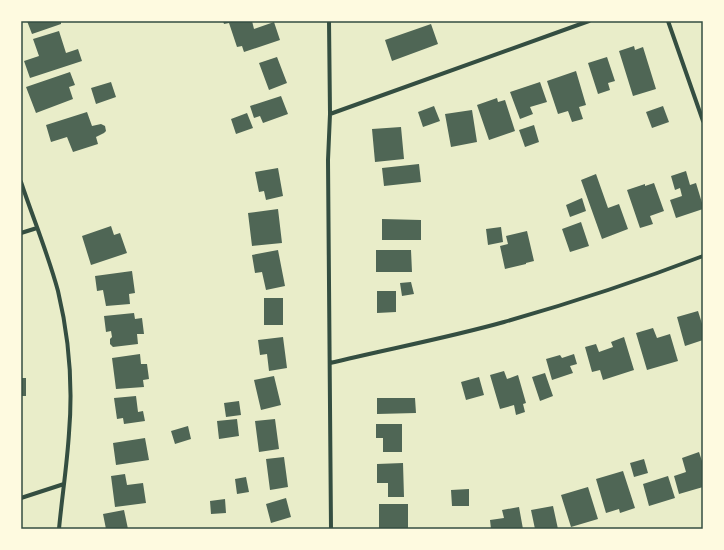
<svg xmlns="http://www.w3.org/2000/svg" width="724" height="550" viewBox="0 0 724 550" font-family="Quicksand,sans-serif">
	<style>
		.building { fill: #4f6655 }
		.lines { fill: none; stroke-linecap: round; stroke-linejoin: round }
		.minor { stroke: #344e41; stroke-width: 4 }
		.neatline { fill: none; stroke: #344e41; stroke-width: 1.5 }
	</style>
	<rect width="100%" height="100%" fill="#e9edc9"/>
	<!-- building -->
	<path class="building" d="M 27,21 L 61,21 L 61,24 L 32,34 Z
		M 223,21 L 252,21 L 254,29 L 274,22 L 280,40 L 244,52 L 242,46 L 237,47 L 229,23 L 224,24 Z
		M 431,24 L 438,44 L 392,61 L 385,40 Z
		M 59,31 L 66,53 L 78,49 L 82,61 L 30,78 L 24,61 L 39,56 L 33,39 Z
		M 634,46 L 635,50 L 643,47 L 656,89 L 633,96 L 619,51 Z
		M 277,57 L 287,83 L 269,90 L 259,63 Z
		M 607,57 L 615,81 L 608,83 L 610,90 L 598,94 L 588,63 Z
		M 576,71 L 586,105 L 579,107 L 583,119 L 572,122 L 568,111 L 558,114 L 547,81 Z
		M 70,72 L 75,85 L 69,87 L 73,99 L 36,113 L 26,87 Z
		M 111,82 L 116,97 L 96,104 L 91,88 Z
		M 540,82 L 547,102 L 530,107 L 533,114 L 520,119 L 510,92 Z
		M 281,96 L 288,114 L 263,123 L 260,116 L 254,118 L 250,106 Z
		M 497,98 L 498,102 L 505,100 L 515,131 L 489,140 L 477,105 Z
		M 434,106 L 440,121 L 423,127 L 418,112 Z
		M 663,106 L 669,122 L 652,128 L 646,112 Z
		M 472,110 L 477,142 L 451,147 L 445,114 Z
		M 87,112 L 92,126 L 101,124 L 105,126 L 106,131 L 104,133 L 96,137 L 98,144 L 73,152 L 67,137 L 51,142 L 46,125 Z
		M 247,113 L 253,128 L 236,134 L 231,119 Z
		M 534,125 L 539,142 L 525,147 L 519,130 Z
		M 401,127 L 404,159 L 375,162 L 372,129 Z
		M 419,164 L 421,182 L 384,186 L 382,168 Z
		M 278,168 L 283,196 L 266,200 L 264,191 L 259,192 L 255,172 Z
		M 686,171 L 690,185 L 696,183 L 703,206 L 703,209 L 676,218 L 670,200 L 682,196 L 680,188 L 675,190 L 671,176 Z
		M 596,174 L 608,208 L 619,204 L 628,229 L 602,239 L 581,180 Z
		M 654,183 L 664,211 L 650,216 L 653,224 L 640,228 L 627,190 L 645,184 L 645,186 Z
		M 582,198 L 586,211 L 570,217 L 566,205 Z
		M 278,209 L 282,243 L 252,246 L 248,213 Z
		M 382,219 L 421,220 L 421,240 L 382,240 Z
		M 581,222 L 589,246 L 570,252 L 562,229 Z
		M 111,226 L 114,235 L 120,233 L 127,253 L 91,265 L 82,236 Z
		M 501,227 L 503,242 L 488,245 L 486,229 Z
		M 527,231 L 534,261 L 526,263 L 526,264 L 505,269 L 500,246 L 508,244 L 506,236 Z
		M 278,250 L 285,286 L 266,290 L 262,272 L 255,273 L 252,255 Z
		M 376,250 L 411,250 L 412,272 L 376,272 Z
		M 132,271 L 135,293 L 129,294 L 130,304 L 106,306 L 103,290 L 97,291 L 95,276 Z
		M 411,282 L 414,294 L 402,296 L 400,283 Z
		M 377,291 L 396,291 L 396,312 L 377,313 Z
		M 264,298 L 283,298 L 283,325 L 264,325 Z
		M 698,311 L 703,327 L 703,340 L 685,346 L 677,317 Z
		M 134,313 L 135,319 L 142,318 L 144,334 L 137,334 L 138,344 L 113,347 L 110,344 L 110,339 L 112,337 L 111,331 L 106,332 L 104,316 Z
		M 653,328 L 657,338 L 670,334 L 678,361 L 647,370 L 636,333 Z
		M 283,337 L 287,368 L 269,371 L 267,354 L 260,355 L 258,340 Z
		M 624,337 L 634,370 L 603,380 L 600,370 L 592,372 L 585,347 L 596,344 L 599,352 L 613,347 L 611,342 Z
		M 140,354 L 141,364 L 147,364 L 149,379 L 143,380 L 144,387 L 116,389 L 112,358 Z
		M 574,354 L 577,364 L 570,366 L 573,373 L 552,380 L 546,359 L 560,355 L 562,358 Z
		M 504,371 L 507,379 L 518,375 L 526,403 L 523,404 L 525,412 L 516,415 L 514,405 L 500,409 L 490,375 Z
		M 545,373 L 553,396 L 540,401 L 532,377 Z
		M 274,376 L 281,405 L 261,410 L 254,380 Z
		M 479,377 L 484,395 L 466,400 L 461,382 Z
		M 21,378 L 26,378 L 26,396 L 21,396 Z
		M 136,396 L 138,412 L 143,411 L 145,421 L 124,424 L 123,418 L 117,419 L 114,398 Z
		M 377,398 L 415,398 L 416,413 L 377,414 Z
		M 239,401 L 241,415 L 226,417 L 224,403 Z
		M 237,419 L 239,436 L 219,439 L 217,421 Z
		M 275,419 L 279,449 L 259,452 L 255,421 Z
		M 376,424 L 402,424 L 402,452 L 383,452 L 383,438 L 376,438 Z
		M 188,426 L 191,439 L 175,444 L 171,431 Z
		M 145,438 L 149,460 L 116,465 L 113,443 Z
		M 699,452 L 703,464 L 703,487 L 679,494 L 674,476 L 686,472 L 682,458 Z
		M 284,457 L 288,487 L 270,490 L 266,459 Z
		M 644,459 L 648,473 L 634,477 L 630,463 Z
		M 403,463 L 404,497 L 388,497 L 388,483 L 377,483 L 377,464 Z
		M 623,471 L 635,508 L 620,513 L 619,509 L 606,513 L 596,479 Z
		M 125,474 L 127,485 L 143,483 L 146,503 L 115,507 L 111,476 Z
		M 668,476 L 675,498 L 649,506 L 643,484 Z
		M 246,477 L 249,492 L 237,494 L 235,479 Z
		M 588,487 L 598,519 L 571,527 L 561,495 Z
		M 469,489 L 469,506 L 452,506 L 451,490 Z
		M 286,498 L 291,517 L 271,523 L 266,504 Z
		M 225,499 L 226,513 L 211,514 L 210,501 Z
		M 379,504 L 408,504 L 408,529 L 379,529 Z
		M 553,506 L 558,529 L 535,529 L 531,510 Z
		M 519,507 L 523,529 L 491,529 L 490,520 L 504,518 L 502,510 Z
		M 124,510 L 128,529 L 106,529 L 103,514 Z"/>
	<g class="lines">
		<!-- minor -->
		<path class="minor" d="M 329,21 L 330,114 L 328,160 L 331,529
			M 668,21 L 703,121
			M 330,114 L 589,21
			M 21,182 C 33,218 48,254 58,291 C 69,337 73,385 69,433 C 67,465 62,497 59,529
			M 21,233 L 37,228
			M 330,363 C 388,349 447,338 504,322 C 571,303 638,281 703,256
			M 21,498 L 64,484"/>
	</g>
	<!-- border -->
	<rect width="724" height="550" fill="none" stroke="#fefae0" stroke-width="44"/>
	<rect x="22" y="22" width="680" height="506" class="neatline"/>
</svg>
